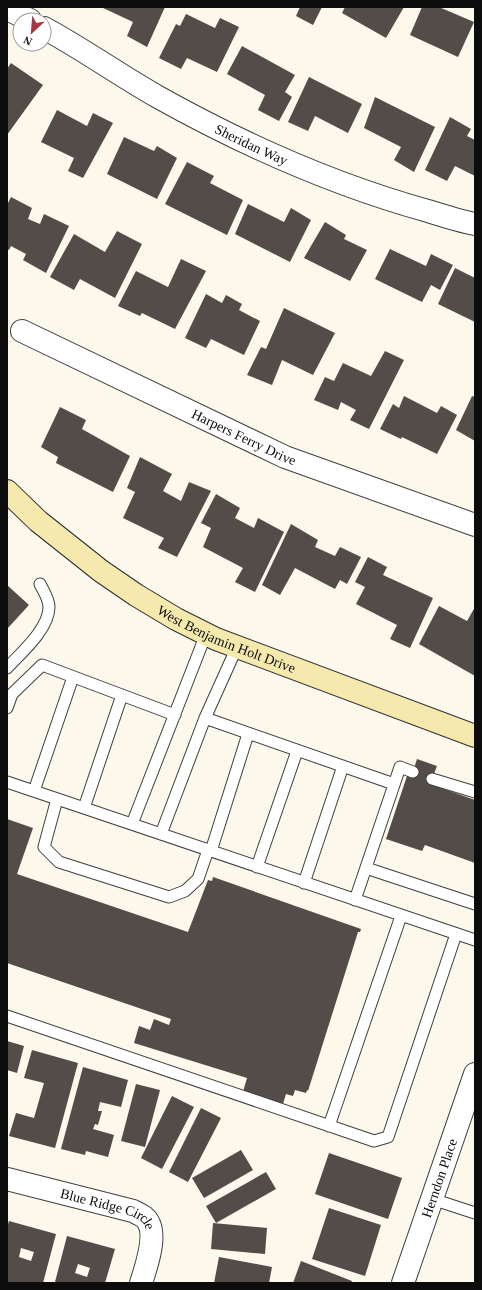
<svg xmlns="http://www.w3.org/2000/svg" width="482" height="1290" viewBox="0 0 482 1290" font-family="'Times New Roman',serif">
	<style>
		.building { fill: #534c49; fill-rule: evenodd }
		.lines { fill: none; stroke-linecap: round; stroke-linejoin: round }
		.lane-casing { stroke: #3f3f3f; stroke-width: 13 }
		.street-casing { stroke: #3f3f3f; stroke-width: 24 }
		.secondary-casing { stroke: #2e2e2e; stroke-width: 24 }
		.lane { stroke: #fff; stroke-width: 11 }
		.street { stroke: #fff; stroke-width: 22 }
		.secondary { stroke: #f6e9ae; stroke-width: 22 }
		.labels { text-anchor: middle; stroke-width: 4; stroke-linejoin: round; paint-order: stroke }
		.street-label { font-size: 14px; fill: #0c0c0c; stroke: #fff }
	</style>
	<rect width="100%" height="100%" fill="#fdf8ec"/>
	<!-- building -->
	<path class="building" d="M 101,7 L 165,7 L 147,47 L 127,36 L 133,22 Z
		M 300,7 L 322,7 L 313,25 L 296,16 Z
		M 345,7 L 404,7 L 386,38 L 342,13 Z
		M 422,7 L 439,7 L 474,22 L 458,57 L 410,35 Z
		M 186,14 L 215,28 L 220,18 L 239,27 L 217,72 L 187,58 L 181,69 L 159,58 L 176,24 L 180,26 Z
		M 242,46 L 295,75 L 285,92 L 292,97 L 279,121 L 258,110 L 265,95 L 227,74 Z
		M 11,63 L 43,85 L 7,135 L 7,69 Z
		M 309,77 L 362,104 L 348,133 L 315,116 L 308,131 L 288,122 Z
		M 375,97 L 435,127 L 414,172 L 394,160 L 401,147 L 364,128 Z
		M 57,110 L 87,126 L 93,113 L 113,123 L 83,178 L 68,171 L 74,158 L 41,142 Z
		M 450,117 L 471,129 L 467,136 L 475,140 L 475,176 L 455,166 L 447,181 L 425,170 Z
		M 124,137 L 154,151 L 157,146 L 177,158 L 157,199 L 107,174 Z
		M 187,162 L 214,176 L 210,183 L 243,200 L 227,235 L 165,204 Z
		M 11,197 L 32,208 L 28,219 L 40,224 L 44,214 L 69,226 L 46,273 L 23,260 L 26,254 L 11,246 L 9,250 L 7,249 L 7,205 Z
		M 248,204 L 284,222 L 291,208 L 311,220 L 290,262 L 235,234 Z
		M 325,222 L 346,235 L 344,239 L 367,250 L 350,281 L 304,258 Z
		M 117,231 L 142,244 L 115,298 L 80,279 L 74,290 L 50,277 L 74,234 L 105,252 Z
		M 390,249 L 426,266 L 431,254 L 453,265 L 440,290 L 431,285 L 422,302 L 375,279 Z
		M 181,259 L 206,271 L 175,329 L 142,313 L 140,316 L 118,306 L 136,271 L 168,287 Z
		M 455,268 L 475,278 L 475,322 L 438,304 Z
		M 206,294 L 222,303 L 226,295 L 242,304 L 239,310 L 260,321 L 244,355 L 211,339 L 206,348 L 185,338 Z
		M 284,308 L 335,333 L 313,375 L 282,360 L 272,385 L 247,375 L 261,347 L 266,349 Z
		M 385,351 L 404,360 L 369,429 L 350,420 L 356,410 L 341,402 L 338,410 L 314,400 L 325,377 L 334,381 L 343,363 L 371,376 Z
		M 404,396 L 437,413 L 441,406 L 457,415 L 437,454 L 402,437 L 401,439 L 380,429 L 393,404 L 399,408 Z
		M 472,396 L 475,397 L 475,441 L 456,430 Z
		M 60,407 L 86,420 L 82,429 L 130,456 L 113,492 L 56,463 L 58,457 L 41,447 Z
		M 140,457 L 172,474 L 163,491 L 181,501 L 189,482 L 211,491 L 177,557 L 158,548 L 164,538 L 123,518 L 135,492 L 127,488 Z
		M 216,494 L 240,508 L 235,518 L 254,528 L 258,518 L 284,532 L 255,592 L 235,582 L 243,568 L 203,547 L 211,528 L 201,523 Z
		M 291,524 L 318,540 L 315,547 L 335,556 L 340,547 L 361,557 L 347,584 L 340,580 L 335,589 L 295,568 L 280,595 L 262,585 Z
		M 368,557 L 387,567 L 383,575 L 433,598 L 410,648 L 390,639 L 397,625 L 356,604 L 365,587 L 355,582 Z
		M 7,585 L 29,605 L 7,629 Z
		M 439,606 L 467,621 L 475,607 L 475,676 L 419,644 Z
		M 417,759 L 437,766 L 430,784 L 475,800 L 475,863 L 425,845 L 422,851 L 386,839 L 407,776 L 411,778 Z
		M 7,819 L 33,828 L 17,874 L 188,932 L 208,880 L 212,881 L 213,877 L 361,929 L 360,932 L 358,932 L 308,1091 L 307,1090 L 306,1093 L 295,1090 L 293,1096 L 286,1094 L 282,1107 L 242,1095 L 247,1078 L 134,1043 L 139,1026 L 150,1030 L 154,1019 L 169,1025 L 171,1019 L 7,963 Z
		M 7,1041 L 24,1046 L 17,1073 L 7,1070 Z
		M 32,1050 L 78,1063 L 55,1148 L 9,1136 L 16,1113 L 34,1118 L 44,1083 L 24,1078 Z
		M 83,1067 L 128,1080 L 121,1107 L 100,1102 L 98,1111 L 102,1111 L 98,1125 L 95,1124 L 93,1129 L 114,1135 L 108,1157 L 86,1151 L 85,1155 L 61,1149 Z
		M 136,1084 L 160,1090 L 145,1147 L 121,1141 Z
		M 172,1096 L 194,1107 L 162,1169 L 141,1158 Z
		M 201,1108 L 221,1118 L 188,1182 L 169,1172 Z
		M 241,1150 L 253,1170 L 204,1198 L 192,1178 Z
		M 329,1153 L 402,1178 L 388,1219 L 315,1194 Z
		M 266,1172 L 276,1189 L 216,1223 L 206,1206 Z
		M 329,1208 L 381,1225 L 365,1276 L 312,1259 Z
		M 9,1221 L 56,1234 L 43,1283 L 7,1283 L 7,1227 ZM 21,1248 L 34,1252 L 31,1261 L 19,1257 Z
		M 213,1223 L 267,1228 L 265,1254 L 211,1249 Z
		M 67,1236 L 115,1249 L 105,1283 L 59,1283 L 55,1282 ZM 78,1264 L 90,1268 L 87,1277 L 75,1273 Z
		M 219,1257 L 272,1267 L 269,1283 L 214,1283 Z
		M 301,1261 L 352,1281 L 351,1283 L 293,1283 Z"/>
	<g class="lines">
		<!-- lane casing -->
		<g class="lane-casing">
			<path id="lane" d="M 7,668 C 21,653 49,629 49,607 C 49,599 44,592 40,584
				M 7,708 L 12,694 L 42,665 L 175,715
				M 205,718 L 394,784
				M 432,779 L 475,792
				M 7,782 L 475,940
				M 34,791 L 73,677
				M 57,799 L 44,847 L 59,862 L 169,897 L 185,891 L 198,879 L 208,850
				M 84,808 L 122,695
				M 132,824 L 206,634
				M 161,834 L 205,718 L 237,647
				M 211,851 L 248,734
				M 257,867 L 297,751
				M 366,868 L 475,904
				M 304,883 L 343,766
				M 355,900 L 400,767 L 413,772
				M 7,1016 L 374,1141 L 388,1137 L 456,934
				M 329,1126 L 401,916
				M 432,1199 L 475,1213"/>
		</g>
		<!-- street casing -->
		<g class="street-casing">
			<g id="street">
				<path d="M 7,9 L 30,20"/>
				<path id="s1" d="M 44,28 C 83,49 119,75 158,97 C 244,145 334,185 428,211 C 444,216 459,221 475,224"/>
				<path id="s2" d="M 22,331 L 285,457 L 475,525"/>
				<path id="s3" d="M 7,1179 L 133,1211 C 137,1213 141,1215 144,1217 C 160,1230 146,1267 141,1283"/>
				<path id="s4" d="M 403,1283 L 475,1074"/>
			</g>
		</g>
		<!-- secondary casing -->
		<g class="secondary-casing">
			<g id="secondary">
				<path id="s5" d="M 7,491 L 38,521 L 101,571 L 136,595 L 176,619 L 216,639 L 475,736"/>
			</g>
		</g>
		<!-- lane -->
		<use href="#lane" class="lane"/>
		<!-- street -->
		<use href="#street" class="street"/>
		<!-- secondary -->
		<use href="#secondary" class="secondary"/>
	</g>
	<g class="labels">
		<!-- street labels -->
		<g class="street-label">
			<text dy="5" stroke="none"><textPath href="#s1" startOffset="238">Sheridan Way</textPath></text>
			<text dy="5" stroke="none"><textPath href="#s2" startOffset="246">Harpers Ferry Drive</textPath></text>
			<text dy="5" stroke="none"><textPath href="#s5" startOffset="267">West Benjamin Holt Drive</textPath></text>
			<text dy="5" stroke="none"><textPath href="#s4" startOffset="111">Herndon Place</textPath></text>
			<text dy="5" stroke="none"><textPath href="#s3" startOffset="106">Blue Ridge Circle</textPath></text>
		</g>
	</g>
	<!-- border -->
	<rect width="482" height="1290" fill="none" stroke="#0c0c0c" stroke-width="16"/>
	<!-- north arrow -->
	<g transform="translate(32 32) rotate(206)"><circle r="19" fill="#ffffff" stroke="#9e9e9e"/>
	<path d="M0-3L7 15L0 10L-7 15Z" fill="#ac3342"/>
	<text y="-6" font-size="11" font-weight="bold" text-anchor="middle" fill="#0c0c0c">N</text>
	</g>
</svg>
